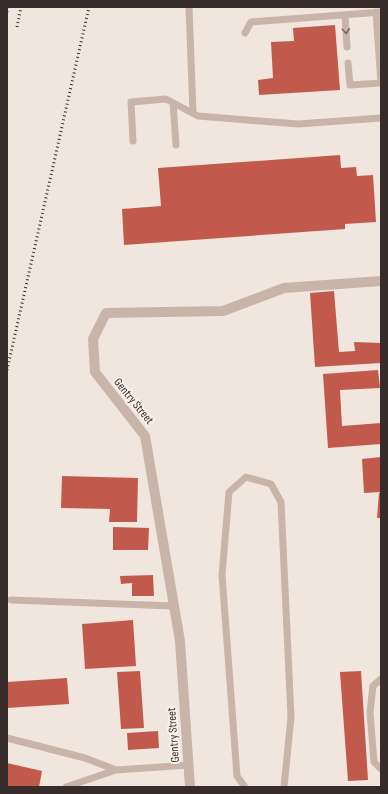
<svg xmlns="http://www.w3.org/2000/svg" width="388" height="794" viewBox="0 0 388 794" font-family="'Sofia Sans Condensed',sans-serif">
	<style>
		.building { fill: #c15a4c }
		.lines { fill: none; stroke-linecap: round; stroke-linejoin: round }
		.service { stroke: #c9b4aa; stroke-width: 7 }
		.minor { stroke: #c9b4aa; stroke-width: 10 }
		.rail { stroke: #372c29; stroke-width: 3; stroke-dasharray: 1 3; stroke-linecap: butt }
		.oneway { stroke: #796963 }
		.labels { text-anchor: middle; stroke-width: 4; stroke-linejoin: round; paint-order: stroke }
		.street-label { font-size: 12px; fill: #372c29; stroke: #f9f0ea }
	</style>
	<rect width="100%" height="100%" fill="#f1e6de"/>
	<!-- building -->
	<path class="building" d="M 335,25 L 340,90 L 259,95 L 258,80 L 273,78 L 271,42 L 294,41 L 293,28 Z
		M 340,155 L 341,168 L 356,167 L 357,176 L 373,175 L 376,222 L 345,224 L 345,229 L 124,245 L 122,209 L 161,206 L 158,168 Z
		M 334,291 L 339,352 L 355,351 L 354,342 L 381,343 L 381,363 L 315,367 L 310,293 Z
		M 378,370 L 380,388 L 340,390 L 342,426 L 381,423 L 381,444 L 328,448 L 323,374 Z
		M 381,457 L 381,492 L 364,493 L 362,459 Z
		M 62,476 L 138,478 L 137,522 L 109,522 L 110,509 L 61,508 Z
		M 379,493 L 381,493 L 381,518 L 377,518 Z
		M 113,527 L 149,528 L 148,550 L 113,550 Z
		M 153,575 L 154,596 L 132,596 L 132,583 L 121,584 L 120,576 Z
		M 133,620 L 136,666 L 85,669 L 82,624 Z
		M 140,671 L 144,728 L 121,729 L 117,672 Z
		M 361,671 L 368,780 L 348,781 L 340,672 Z
		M 67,678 L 69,704 L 7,708 L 7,682 Z
		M 158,731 L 159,748 L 128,750 L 127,733 Z
		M 7,763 L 42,771 L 39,787 L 7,787 Z"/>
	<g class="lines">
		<!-- service -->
		<path class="service" d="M 189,7 L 193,113
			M 376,12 L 381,83
			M 345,15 L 347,47
			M 245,33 L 251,22 L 381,12
			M 348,63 L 350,85 L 381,83
			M 173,103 L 176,145
			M 133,141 L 131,102 L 166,99 L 198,116 L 298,124 L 381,118
			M 11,600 L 174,606
			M 381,679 L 373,686 L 370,712 L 374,762 L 381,769
			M 7,738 L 85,758 L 116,770
			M 66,787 L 116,770 L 189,765
			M 245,787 L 237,776 L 222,575 L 229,492 L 246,477 L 271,484 L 281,502 L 291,717 L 284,787"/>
		<!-- minor -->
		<path class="minor" d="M 190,787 L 180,641 L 145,436 L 95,372 L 93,339 L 106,313 L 223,311 L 284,288 L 381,281"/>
		<!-- rail -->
		<path class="rail" d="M 7,12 L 8,7
			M 17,27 L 21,7
			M 7,370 L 89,7"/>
	</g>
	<!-- one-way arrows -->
	<defs><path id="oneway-chevron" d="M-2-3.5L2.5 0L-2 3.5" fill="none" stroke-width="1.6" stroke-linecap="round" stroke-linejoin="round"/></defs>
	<use class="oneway" href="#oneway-chevron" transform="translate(346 31) rotate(87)"/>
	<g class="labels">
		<!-- street labels -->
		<g class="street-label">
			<text transform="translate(134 401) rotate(51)" y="4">Gentry Street</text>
			<text transform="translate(173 735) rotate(-94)" y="4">Gentry Street</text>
		</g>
	</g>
	<!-- border -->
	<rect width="388" height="794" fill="none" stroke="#372c29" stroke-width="16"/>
</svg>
